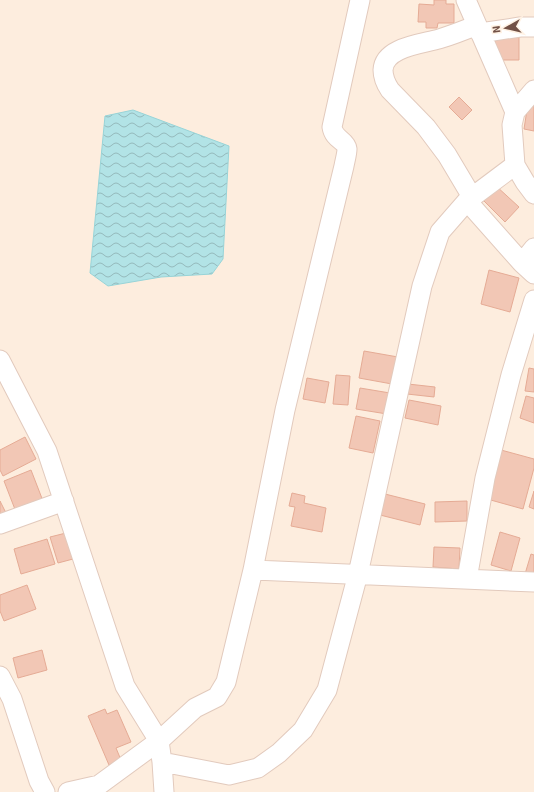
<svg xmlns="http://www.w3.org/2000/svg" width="534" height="792" viewBox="0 0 534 792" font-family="'Source Sans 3',sans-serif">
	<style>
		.water { fill: url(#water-waves); stroke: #98d4d8 }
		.building { fill: #f2c7b5; stroke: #e5ab95 }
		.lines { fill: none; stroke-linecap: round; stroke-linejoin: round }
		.minor-casing { stroke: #e2cabd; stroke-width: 21 }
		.minor { stroke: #fff; stroke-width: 19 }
	</style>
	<defs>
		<pattern id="water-waves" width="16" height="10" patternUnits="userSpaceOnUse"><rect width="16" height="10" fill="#b2e3e6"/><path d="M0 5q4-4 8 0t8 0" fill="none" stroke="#95babc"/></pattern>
	</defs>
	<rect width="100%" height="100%" fill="#fdedde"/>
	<!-- water -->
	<path class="water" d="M 133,110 L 229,146 L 223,259 L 212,274 L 161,277 L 108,286 L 90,273 L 105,116 Z"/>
	<!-- building -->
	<path class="building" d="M 434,0 L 446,0 L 446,4 L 454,4 L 454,23 L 438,23 L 437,28 L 426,28 L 426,22 L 418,22 L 419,4 L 434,5 Z
		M 495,36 L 519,36 L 519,60 L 495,60 Z
		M 459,97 L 472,110 L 462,120 L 449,107 Z
		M 529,97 L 534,98 L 534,131 L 524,129 Z
		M 495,185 L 519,207 L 505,222 L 482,199 Z
		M 489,270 L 519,278 L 510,312 L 481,304 Z
		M 364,351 L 398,357 L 392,384 L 359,378 Z
		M 529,368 L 534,369 L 534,392 L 525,391 Z
		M 336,375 L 350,376 L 348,405 L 333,404 Z
		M 307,378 L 329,382 L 325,403 L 303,399 Z
		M 408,384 L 435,387 L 434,397 L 407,394 Z
		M 360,388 L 390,393 L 387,414 L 356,409 Z
		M 526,396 L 534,398 L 534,423 L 520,418 Z
		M 409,400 L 441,406 L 438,425 L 405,418 Z
		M 356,416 L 380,421 L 373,453 L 349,448 Z
		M 25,437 L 36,459 L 3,476 L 0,470 L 0,450 Z
		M 501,450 L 534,459 L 534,468 L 523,509 L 487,499 Z
		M 31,470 L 43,501 L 16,512 L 4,481 Z
		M 534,491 L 534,509 L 529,507 Z
		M 292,493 L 305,496 L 304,503 L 326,508 L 322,532 L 291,526 L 295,507 L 289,506 Z
		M 385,494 L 425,504 L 420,525 L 380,515 Z
		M 0,501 L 7,515 L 0,519 Z
		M 467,501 L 467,521 L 435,522 L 435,502 Z
		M 500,532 L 520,538 L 511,571 L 491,565 Z
		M 66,533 L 73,559 L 58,563 L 50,537 Z
		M 47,539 L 55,564 L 21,574 L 14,549 Z
		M 434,547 L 460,548 L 459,569 L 433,567 Z
		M 531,554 L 534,555 L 534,577 L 525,574 Z
		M 27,585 L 36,609 L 4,621 L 0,611 L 0,595 Z
		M 42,650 L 47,670 L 18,678 L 13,658 Z
		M 105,709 L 107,714 L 117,710 L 131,742 L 116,748 L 121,760 L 109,765 L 88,716 Z"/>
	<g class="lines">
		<!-- minor casing -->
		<g class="minor-casing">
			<path id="minor" d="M 466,0 L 515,112
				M 480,33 L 520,27 L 534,27
				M 534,90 L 515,112 L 512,125 L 515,165 L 525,182 L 534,194
				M 472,197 L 447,155 L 426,127 L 390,90 C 386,84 383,78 383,70 C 384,47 422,44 439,39 C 452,35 465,30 477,25
				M 467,201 L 522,263
				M 534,248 L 522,263 L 534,274
				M 0,360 L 47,451 L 125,686 L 159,741 L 162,762 L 164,792
				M 0,524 L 64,501
				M 253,570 L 534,582
				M 467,579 L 485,478 L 511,375 L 534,300
				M 0,676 L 12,699 L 39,781 L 45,792
				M 162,762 L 229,775 L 258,768 L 279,753 L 303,730 L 327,690 L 358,574 L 422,286 L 440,232 L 467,201 L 515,165
				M 68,792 L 99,785 L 159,741 L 195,708 L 217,697 L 226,682 L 253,570 L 285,410 L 344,166 C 345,160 347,154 347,149 C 346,140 334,140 332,127 L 360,0"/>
		</g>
		<!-- minor -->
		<use href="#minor" class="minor"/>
	</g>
	<!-- north arrow -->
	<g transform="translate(506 28) rotate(262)" stroke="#fff2e4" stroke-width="3" paint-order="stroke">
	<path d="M0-3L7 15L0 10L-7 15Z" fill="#725146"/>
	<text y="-6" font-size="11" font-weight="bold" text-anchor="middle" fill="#725146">N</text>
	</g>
</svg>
